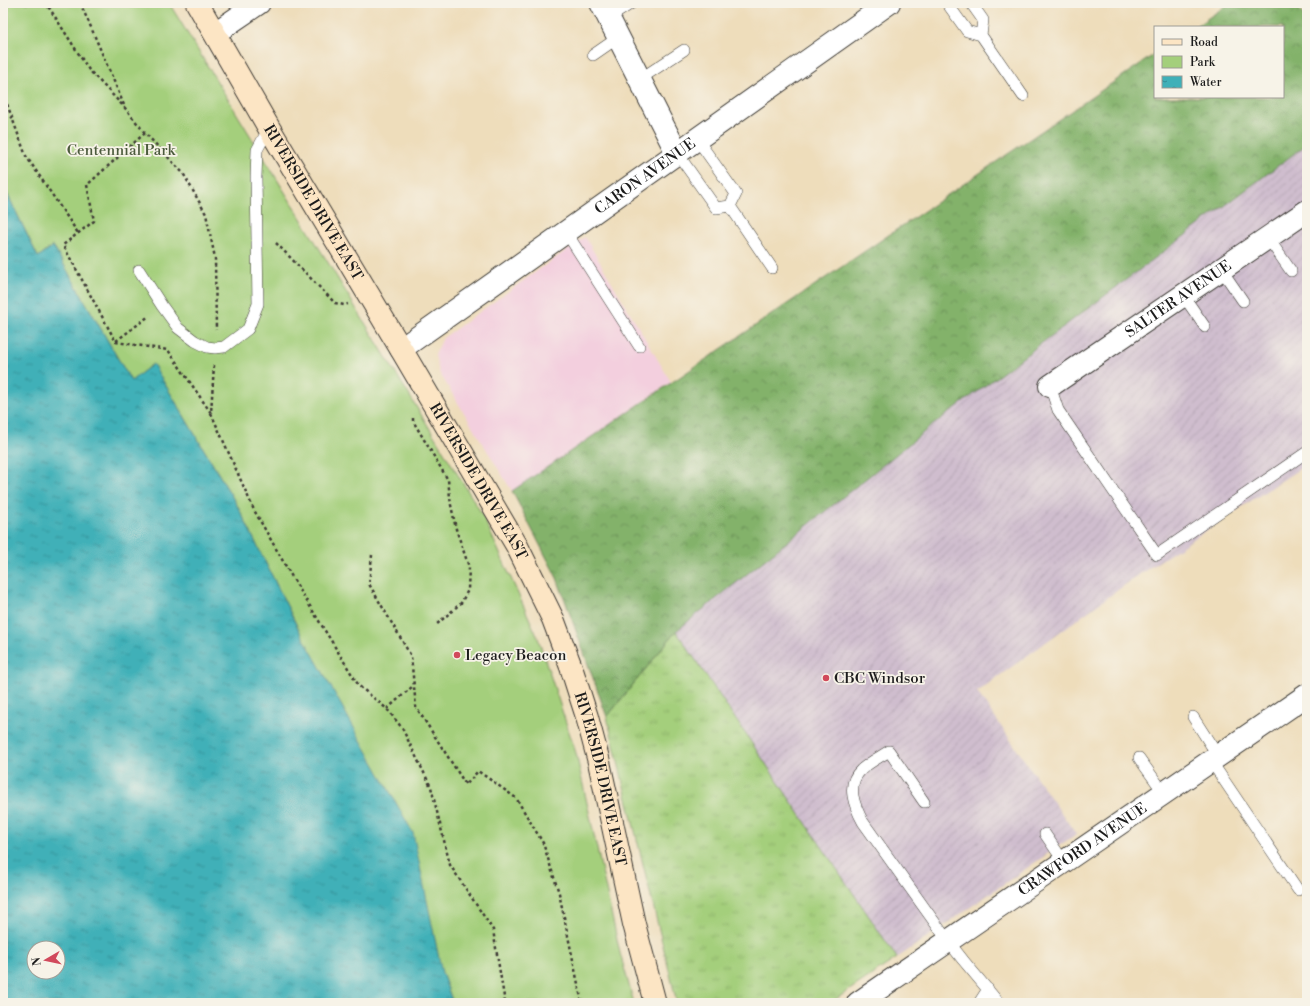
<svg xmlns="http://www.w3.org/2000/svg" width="1310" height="1006" viewBox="0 0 1310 1006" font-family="'Libre Bodoni',serif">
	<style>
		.built { fill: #f3cfde }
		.industrial { fill: url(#industrial-furrows) }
		.grass { fill: url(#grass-tufts); stroke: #60764c }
		.forest { fill: url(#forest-crowns); stroke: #506744 }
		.green { fill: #a4cf7b; stroke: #60764c }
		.water { fill: url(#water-ripples); stroke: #2e666a; fill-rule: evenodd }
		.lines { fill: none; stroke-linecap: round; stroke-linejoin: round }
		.service-casing { stroke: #3c3934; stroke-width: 12 }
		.minor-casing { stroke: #3c3934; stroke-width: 24 }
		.secondary-casing { stroke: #3c3934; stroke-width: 24 }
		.path { stroke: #3c3934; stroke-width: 2.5; stroke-dasharray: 3 3; stroke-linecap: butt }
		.service { stroke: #fff; stroke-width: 11 }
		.minor { stroke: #fff; stroke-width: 22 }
		.secondary { stroke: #fce5c4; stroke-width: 22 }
		.poi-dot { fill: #d1495b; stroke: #f7f3e8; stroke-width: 1.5 }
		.labels { text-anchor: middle; stroke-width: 3.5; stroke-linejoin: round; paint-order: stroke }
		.park-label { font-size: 15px; fill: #4c5b3d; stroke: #f7f3e8 }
		.street-label { font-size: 15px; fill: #1c1c1c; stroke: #f7f3e8 }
		.poi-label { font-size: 15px; fill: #1c1c1c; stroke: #f7f3e8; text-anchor: start }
	</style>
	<defs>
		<pattern id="industrial-furrows" width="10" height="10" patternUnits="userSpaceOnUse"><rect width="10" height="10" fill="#cfbdce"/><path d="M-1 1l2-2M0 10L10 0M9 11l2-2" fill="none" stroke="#b1a2b0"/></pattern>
		<pattern id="grass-tufts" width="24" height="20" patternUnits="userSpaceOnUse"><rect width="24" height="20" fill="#a4cf7b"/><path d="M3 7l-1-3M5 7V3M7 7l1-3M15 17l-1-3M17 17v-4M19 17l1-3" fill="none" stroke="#8db16a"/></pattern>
		<pattern id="forest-crowns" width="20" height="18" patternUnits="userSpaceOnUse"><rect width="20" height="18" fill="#83b26b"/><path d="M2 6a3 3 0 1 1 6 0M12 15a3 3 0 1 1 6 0" fill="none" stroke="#6a9057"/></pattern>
		<pattern id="water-ripples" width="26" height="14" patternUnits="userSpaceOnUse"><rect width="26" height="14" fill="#3fb0b8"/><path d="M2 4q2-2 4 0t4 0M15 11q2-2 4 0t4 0" fill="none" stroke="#348e95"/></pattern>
	</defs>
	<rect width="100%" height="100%" fill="#f7f3e8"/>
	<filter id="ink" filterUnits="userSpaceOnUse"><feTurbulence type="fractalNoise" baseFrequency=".025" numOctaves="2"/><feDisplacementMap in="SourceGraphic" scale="8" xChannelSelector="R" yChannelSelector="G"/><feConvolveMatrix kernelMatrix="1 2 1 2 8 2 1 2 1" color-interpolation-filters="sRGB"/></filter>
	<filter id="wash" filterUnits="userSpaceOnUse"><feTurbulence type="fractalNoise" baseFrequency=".012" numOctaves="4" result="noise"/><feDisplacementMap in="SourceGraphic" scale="16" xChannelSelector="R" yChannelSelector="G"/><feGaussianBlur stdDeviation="0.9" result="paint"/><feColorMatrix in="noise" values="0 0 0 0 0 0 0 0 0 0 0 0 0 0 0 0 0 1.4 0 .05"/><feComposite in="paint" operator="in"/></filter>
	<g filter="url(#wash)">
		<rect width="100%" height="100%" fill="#edb"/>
		<!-- built -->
		<path class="built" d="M 585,237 L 671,382 L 512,491 L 439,372 L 435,355 L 443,338 Z"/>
		<!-- industrial -->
		<path class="industrial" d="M 1307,144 L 1307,464 L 1140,574 L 977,692 L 1076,834 L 897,958 L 676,631 L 934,424 Z"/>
		<!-- grass -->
		<path class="grass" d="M 676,631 L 897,958 L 830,1003 L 677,1003 L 607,717 Z"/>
		<!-- forest -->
		<path class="forest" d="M 1230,3 L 1295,3 L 1307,21 L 1307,144 L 934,424 L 676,631 L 607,717 L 557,578 L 512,491 L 1155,54 L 1155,97 L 1283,97 L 1283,27 L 1195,27 Z"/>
		<!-- green -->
		<path class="green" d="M 3,3 L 169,3 L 482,514 L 538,638 L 576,753 L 620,953 L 634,1003 L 453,1003 L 442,973 L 298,628 L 237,505 L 153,364 L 131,381 L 53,246 L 38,257 L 3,185 Z"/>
		<!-- water -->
		<path class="water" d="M 3,185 L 38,257 L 53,246 L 131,381 L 153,364 L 237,505 L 298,628 L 413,833 L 442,973 L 453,1003 L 3,1003 ZM 34,948 L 58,948 L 58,972 L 34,972 Z"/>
	</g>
	<g filter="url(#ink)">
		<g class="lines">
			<!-- service casing -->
			<g class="service-casing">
				<path id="service" d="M 947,3 L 967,31 L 981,35
					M 971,3 L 983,20 L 981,35 L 1023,96
					M 609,18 L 632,3
					M 593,55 L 619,37
					M 640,79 L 684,50
					M 697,139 L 736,194 L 730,206
					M 677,153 L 716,208 L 730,206
					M 730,206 L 772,268
					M 566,232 L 639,346
					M 1268,238 L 1291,271
					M 1221,269 L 1243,301
					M 139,270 L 162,306 L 178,328 L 195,341 L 207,347 L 215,348 L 224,347 L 248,329 L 258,304 L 256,177 L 257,150 L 269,128
					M 1183,295 L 1205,327
					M 1050,386 L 1058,410 L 1157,555 L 1307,452
					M 1193,717 L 1218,756
					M 1139,758 L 1164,793
					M 1211,761 L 1298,890
					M 924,802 L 889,751 C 880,757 868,763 861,770 C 845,785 855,807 863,822 L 948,941 L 963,960 L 999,1003
					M 1045,834 L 1064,862
					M 979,1003 L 988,989"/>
			</g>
			<!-- minor casing -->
			<g class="minor-casing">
				<g id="minor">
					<path d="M 601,3 L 677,153"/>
					<path d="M 215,33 L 259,3"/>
					<path id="s1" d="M 401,349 L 889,3"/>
					<path id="s2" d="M 1050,386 L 1307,211"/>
					<path id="s3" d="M 858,1003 L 1307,695"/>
				</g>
			</g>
			<!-- secondary casing -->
			<g class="secondary-casing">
				<g id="secondary">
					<path id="s4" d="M 197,3 L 269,128 L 401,349 L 517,546 L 553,619 L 571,667 L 587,717 L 599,762 L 634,924 L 655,1003"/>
				</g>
			</g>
			<!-- path -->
			<path class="path" d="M 44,3 L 50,9 L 89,70 L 125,108 L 145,133 L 183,173 L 206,214 L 215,258 L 216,330
				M 80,3 L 90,25 L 124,105
				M 3,93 L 26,156 L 78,233
				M 145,133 L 87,185 L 94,221 L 63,245 L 116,342 L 168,350 L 211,413
				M 276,243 L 335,303 L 344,305 L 348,304
				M 116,341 L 149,316
				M 214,365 L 211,413 L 254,510 L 292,577 L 359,686 L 387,709 L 402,728 L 431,787 L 450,865 L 493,930 L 505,1003
				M 413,418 L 413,421 L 448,480 L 451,505 L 456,529 L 469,567 L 468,590 L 461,603 L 436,625
				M 372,555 L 369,584 L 411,656 L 416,707 L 466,785 L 478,771 L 516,798 L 543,843 L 559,893 L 582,1003
				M 387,709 L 413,686"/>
			<!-- service -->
			<use href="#service" class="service"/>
			<!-- minor -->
			<use href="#minor" class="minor"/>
			<!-- secondary -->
			<use href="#secondary" class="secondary"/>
		</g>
	</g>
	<!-- markers -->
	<g class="poi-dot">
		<circle cx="457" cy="655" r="4"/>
		<circle cx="826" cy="678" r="4"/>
	</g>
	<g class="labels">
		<!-- park labels -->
		<g class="park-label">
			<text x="121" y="155">Centennial Park</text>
		</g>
		<!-- street labels -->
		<g class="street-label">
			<text dy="5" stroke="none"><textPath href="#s1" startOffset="299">CARON AVENUE</textPath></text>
			<text dy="5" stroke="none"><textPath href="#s4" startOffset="231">RIVERSIDE DRIVE EAST</textPath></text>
			<text dy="5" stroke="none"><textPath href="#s2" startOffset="155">SALTER AVENUE</textPath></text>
			<text dy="5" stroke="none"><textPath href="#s4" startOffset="555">RIVERSIDE DRIVE EAST</textPath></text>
			<text dy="5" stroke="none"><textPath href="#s4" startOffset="879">RIVERSIDE DRIVE EAST</textPath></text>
			<text dy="5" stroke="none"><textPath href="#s3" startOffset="272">CRAWFORD AVENUE</textPath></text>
		</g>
		<!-- poi labels -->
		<g class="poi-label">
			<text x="465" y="660">Legacy Beacon</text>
			<text x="834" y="683">CBC Windsor</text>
		</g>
	</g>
	<!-- margin -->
	<rect width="1310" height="1006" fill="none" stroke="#f7f3e8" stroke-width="16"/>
	<!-- legend -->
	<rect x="1154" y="26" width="130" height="72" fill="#f7f3e8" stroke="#9f9d96"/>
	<rect x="1162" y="39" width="20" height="6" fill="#fce5c4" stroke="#9f9d96"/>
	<text x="1190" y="46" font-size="12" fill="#1c1c1c">Road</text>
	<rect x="1162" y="56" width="20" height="12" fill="#a4cf7b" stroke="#9f9d96"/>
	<text x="1190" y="66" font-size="12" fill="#1c1c1c">Park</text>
	<rect x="1162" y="76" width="20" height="12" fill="url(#water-ripples)" stroke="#9f9d96"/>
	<text x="1190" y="86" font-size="12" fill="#1c1c1c">Water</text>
	<!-- north arrow -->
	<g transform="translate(46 960) rotate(261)"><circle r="19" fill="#f7f3e8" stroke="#9f9d96"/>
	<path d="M0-3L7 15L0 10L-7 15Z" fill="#d1495b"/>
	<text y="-6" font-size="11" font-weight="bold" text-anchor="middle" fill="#1c1c1c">N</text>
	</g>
</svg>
